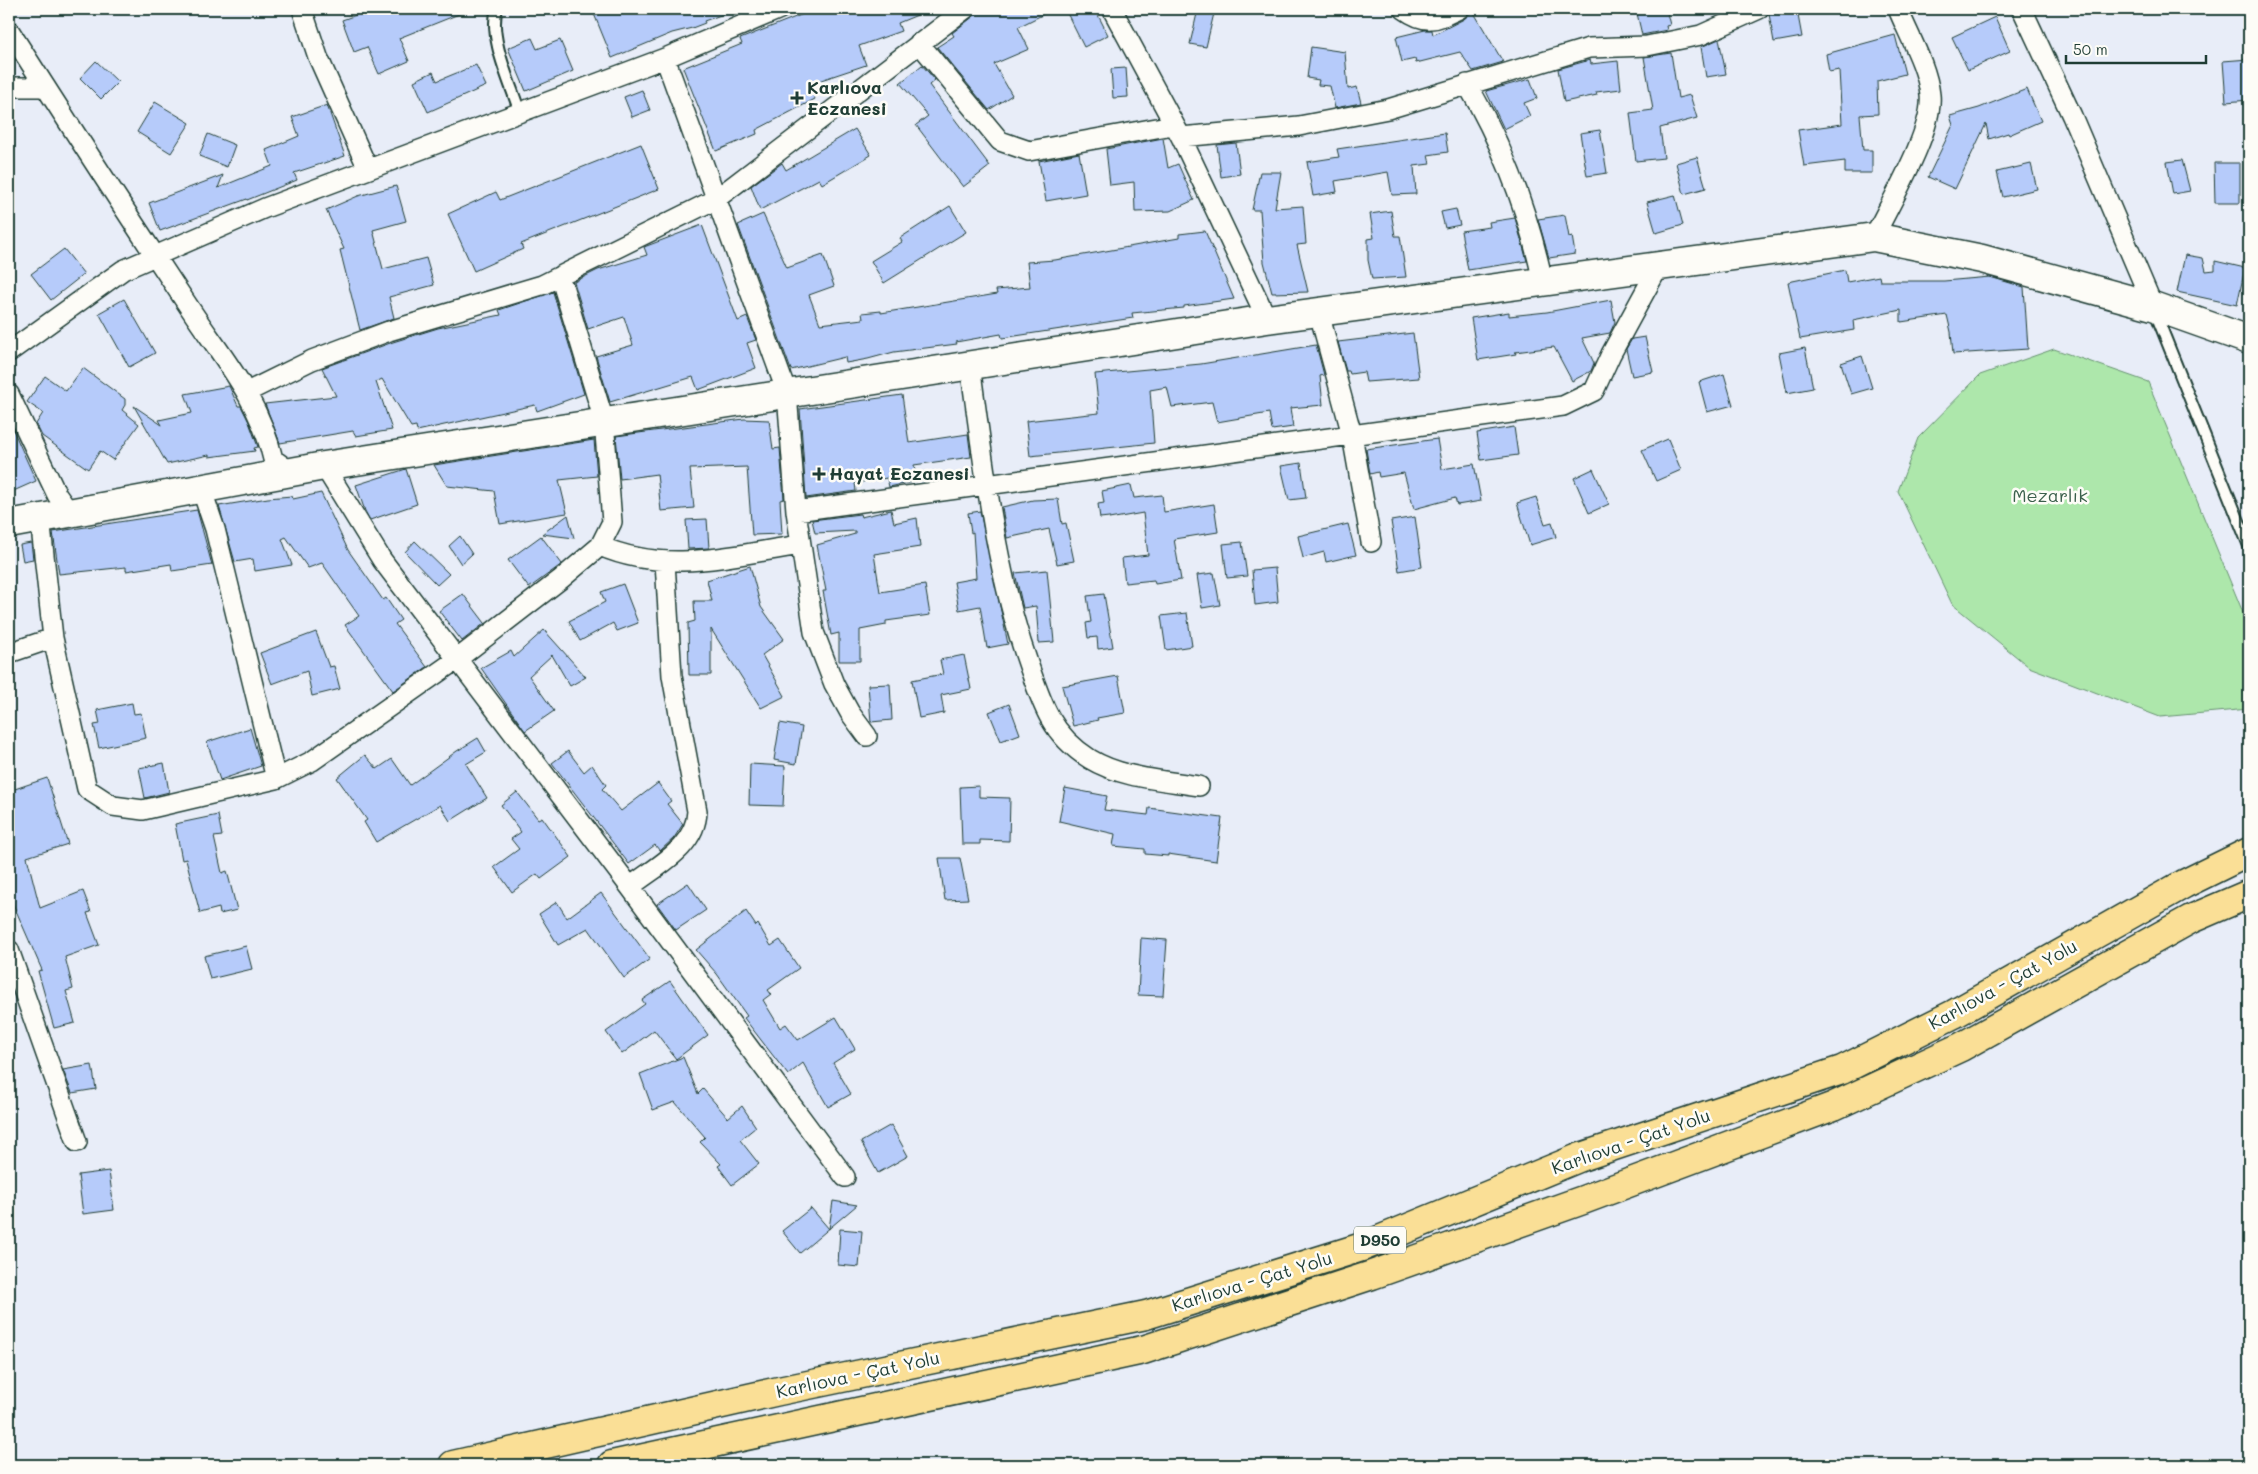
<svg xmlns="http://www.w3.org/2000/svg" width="2258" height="1474" viewBox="0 0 2258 1474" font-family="Mali,sans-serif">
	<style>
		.green { fill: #ade7ab; stroke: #669270 }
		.building { fill: #b6cbfa; stroke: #1f3d34 }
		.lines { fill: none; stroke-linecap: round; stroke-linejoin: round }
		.lane-casing { stroke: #1f3d34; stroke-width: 14 }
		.street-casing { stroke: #1f3d34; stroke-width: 22 }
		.secondary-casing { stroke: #1f3d34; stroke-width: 31 }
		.highway-casing { stroke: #1f3d34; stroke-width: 31 }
		.lane { stroke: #fdfcf7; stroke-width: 10 }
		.street { stroke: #fdfcf7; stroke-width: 19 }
		.secondary { stroke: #fdfcf7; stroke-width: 28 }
		.highway { stroke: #fadf96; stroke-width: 28 }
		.poi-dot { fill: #1f3d34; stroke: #fdfcf7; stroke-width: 2 }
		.labels { text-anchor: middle; stroke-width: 5; stroke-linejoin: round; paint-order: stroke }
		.shield { fill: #fdfcf7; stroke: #62766e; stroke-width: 1 }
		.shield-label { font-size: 16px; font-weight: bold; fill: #1f3d34 }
		.poi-label { font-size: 18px; font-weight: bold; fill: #1f3d34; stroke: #fdfcf7; text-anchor: start }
		.park-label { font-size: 18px; fill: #3b5f4c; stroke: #fdfcf7 }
		.street-label { font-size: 18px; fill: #1f3d34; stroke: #fdfcf7 }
	</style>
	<rect width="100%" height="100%" fill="#e8edf8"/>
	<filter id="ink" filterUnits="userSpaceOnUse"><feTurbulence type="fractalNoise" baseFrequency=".02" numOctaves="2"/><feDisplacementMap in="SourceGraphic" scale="10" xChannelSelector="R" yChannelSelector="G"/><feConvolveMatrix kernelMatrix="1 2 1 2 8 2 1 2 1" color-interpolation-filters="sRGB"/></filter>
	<g filter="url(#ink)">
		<!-- green -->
		<path class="green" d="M 2054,349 L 2148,382 L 2249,627 L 2249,709 L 2160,717 L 2029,667 L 1952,604 L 1898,491 L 1918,438 L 1980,375 Z"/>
		<!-- building -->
		<path class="building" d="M 373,9 L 469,9 L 469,10 L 399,38 L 409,61 L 379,74 L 367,47 L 354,52 L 342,20 Z
			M 592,9 L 732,9 L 732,11 L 704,21 L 705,23 L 692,28 L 672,33 L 612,58 Z
			M 816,9 L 932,9 L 898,23 L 901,31 L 859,46 L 866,65 L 809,84 L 815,99 L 756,130 L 757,134 L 716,151 L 683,68 L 742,44 L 740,39 Z
			M 983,9 L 1054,9 L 1018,27 L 1029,49 L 994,64 L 1012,95 L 989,110 L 937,47 L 954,36 L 952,33 Z
			M 1065,9 L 1095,9 L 1108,35 L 1084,47 Z
			M 1198,9 L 1215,9 L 1206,47 L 1190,44 Z
			M 1636,9 L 1666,9 L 1670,25 L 1666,26 L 1667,30 L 1642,35 Z
			M 1797,10 L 1802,37 L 1774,42 L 1769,14 Z
			M 1473,11 L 1503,62 L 1473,71 L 1460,52 L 1416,63 L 1415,59 L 1402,62 L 1396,37 L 1425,30 L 1432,30 L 1433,35 L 1464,19 Z
			M 1995,17 L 2010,51 L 1968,70 L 1952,37 Z
			M 1895,35 L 1905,74 L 1877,81 L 1878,114 L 1860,115 L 1863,150 L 1872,150 L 1872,173 L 1845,173 L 1845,161 L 1804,166 L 1798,130 L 1842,124 L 1839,70 L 1829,72 L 1826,54 Z
			M 532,38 L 537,49 L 560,40 L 573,71 L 526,91 L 508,48 Z
			M 1719,39 L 1726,74 L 1706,77 L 1701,47 Z
			M 1311,47 L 1345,52 L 1348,89 L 1357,87 L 1361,103 L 1335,108 L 1330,86 L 1318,85 L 1319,80 L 1307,78 Z
			M 1671,53 L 1678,98 L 1690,95 L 1697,118 L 1660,128 L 1664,158 L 1636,161 L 1630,113 L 1653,110 L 1644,57 Z
			M 2249,59 L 2249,100 L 2226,102 L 2223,61 Z
			M 1590,60 L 1591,64 L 1618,61 L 1621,89 L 1596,92 L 1597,95 L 1564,102 L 1558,69 Z
			M 96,61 L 118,82 L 101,99 L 80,78 Z
			M 476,65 L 486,86 L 428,112 L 414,81 L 433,72 L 437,81 Z
			M 922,65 L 935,80 L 929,85 L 990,166 L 963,187 L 916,125 L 928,116 L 900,83 Z
			M 1126,68 L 1128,97 L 1113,98 L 1111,69 Z
			M 1530,79 L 1537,98 L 1524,103 L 1530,116 L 1504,129 L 1486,91 Z
			M 2027,89 L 2041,121 L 2009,135 L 2008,133 L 1989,139 L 1986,124 L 1955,189 L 1928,177 L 1953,125 L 1950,116 L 1979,108 Z
			M 642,90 L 650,110 L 632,117 L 624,97 Z
			M 155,102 L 190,123 L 171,153 L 137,132 Z
			M 327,105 L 345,156 L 294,173 L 297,180 L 247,200 L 247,199 L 160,231 L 149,203 L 223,175 L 218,188 L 272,166 L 266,150 L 299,136 L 292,117 Z
			M 855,129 L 871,155 L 822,184 L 819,179 L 760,210 L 751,186 L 782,163 L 786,170 Z
			M 1600,130 L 1607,173 L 1587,176 L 1580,133 Z
			M 1445,133 L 1448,152 L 1428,155 L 1430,164 L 1414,166 L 1416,194 L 1392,195 L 1388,172 L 1335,181 L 1337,192 L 1313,196 L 1307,162 L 1339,157 L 1337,149 Z
			M 208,134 L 235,145 L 227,167 L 199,156 Z
			M 1163,138 L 1168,168 L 1178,164 L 1194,200 L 1170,211 L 1135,212 L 1134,182 L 1110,185 L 1106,149 Z
			M 1236,143 L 1240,174 L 1221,177 L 1217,145 Z
			M 641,144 L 659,189 L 521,244 L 523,249 L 474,271 L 448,214 L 496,192 L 500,200 Z
			M 1079,153 L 1086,194 L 1046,201 L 1039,161 Z
			M 1697,157 L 1706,188 L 1684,194 L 1676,163 Z
			M 2182,160 L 2190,191 L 2173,194 L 2167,162 Z
			M 2214,163 L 2240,163 L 2240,203 L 2215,203 Z
			M 2031,164 L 2037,189 L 2003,197 L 1997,172 Z
			M 1260,172 L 1281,172 L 1275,208 L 1303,206 L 1306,244 L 1297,245 L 1308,292 L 1272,293 L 1264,262 L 1260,210 L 1252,210 Z
			M 396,186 L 406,221 L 373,230 L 383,269 L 426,258 L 434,285 L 389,297 L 394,318 L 360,330 L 340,250 L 344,249 L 326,210 L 358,196 Z
			M 1675,195 L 1683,225 L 1656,233 L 1647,202 Z
			M 950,206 L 966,232 L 884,283 L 871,261 L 902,242 L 900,238 Z
			M 1456,209 L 1460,225 L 1445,228 L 1441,212 Z
			M 1391,211 L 1395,236 L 1400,236 L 1406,277 L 1372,279 L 1368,260 L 1368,239 L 1374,238 L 1370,214 Z
			M 763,214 L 787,268 L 823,255 L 834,286 L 809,295 L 820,324 L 863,319 L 862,313 L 881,311 L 881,313 L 997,294 L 996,290 L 1030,287 L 1027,262 L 1055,260 L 1179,238 L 1179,234 L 1205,231 L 1234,299 L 1184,306 L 1184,308 L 1132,313 L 1133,318 L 1022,335 L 1002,338 L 1001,334 L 956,342 L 957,344 L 894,352 L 868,359 L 846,363 L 845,357 L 791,370 L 738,225 Z
			M 1565,215 L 1569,237 L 1572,236 L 1575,254 L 1549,258 L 1538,219 Z
			M 1515,218 L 1527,261 L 1468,270 L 1461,231 L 1490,227 L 1489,222 Z
			M 702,225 L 738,321 L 747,317 L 756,340 L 747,343 L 756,368 L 698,390 L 693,377 L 610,402 L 596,356 L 633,345 L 624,317 L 588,329 L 574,282 L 598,270 L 647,255 L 644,247 Z
			M 64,249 L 84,274 L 51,300 L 31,274 Z
			M 2185,255 L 2203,258 L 2206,271 L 2215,270 L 2215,261 L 2245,268 L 2237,305 L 2177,292 Z
			M 1845,270 L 1847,282 L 1879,276 L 1880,281 L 1944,281 L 1990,277 L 2024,287 L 2028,349 L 1953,354 L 1951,332 L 1947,315 L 1901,322 L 1901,310 L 1853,320 L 1854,330 L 1800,339 L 1788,282 Z
			M 553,292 L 584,394 L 537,411 L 535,405 L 417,431 L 416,426 L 411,427 L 382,379 L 376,382 L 392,430 L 356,436 L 353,431 L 280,443 L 265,404 L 336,396 L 322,368 L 393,342 L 438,328 L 501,315 L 499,310 Z
			M 124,299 L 155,353 L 129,367 L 99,313 Z
			M 1611,300 L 1615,322 L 1610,333 L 1582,338 L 1594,363 L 1591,371 L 1572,381 L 1554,347 L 1515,352 L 1516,354 L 1478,360 L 1471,318 L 1509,312 L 1509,316 L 1547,312 Z
			M 1413,333 L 1419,378 L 1366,382 L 1364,372 L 1350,374 L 1349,371 L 1346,371 L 1338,342 Z
			M 1645,337 L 1653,372 L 1632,376 L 1626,349 L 1632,339 Z
			M 1316,345 L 1324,375 L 1320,376 L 1323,405 L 1290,408 L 1293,427 L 1272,430 L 1269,413 L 1217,422 L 1212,402 L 1172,407 L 1167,387 L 1150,390 L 1154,443 L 1030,456 L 1026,421 L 1099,413 L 1095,374 L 1201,364 Z
			M 1805,348 L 1813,388 L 1787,393 L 1779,353 Z
			M 1862,356 L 1872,388 L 1851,394 L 1841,363 Z
			M 83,368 L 125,399 L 125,405 L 122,410 L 139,424 L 113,460 L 100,451 L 88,469 L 42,436 L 36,424 L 43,413 L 27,402 L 45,376 L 66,391 Z
			M 1724,374 L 1733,405 L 1707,412 L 1699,382 Z
			M 229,386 L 238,406 L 241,406 L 249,422 L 258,447 L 254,448 L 255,451 L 209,457 L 209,455 L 167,464 L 134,406 L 162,425 L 159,420 L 192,413 L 185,394 Z
			M 902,395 L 909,443 L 968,434 L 971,457 L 914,465 L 917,481 L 889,487 L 887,478 L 855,483 L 856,491 L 806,498 L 800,409 Z
			M 744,419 L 769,420 L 773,449 L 780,448 L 784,499 L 780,500 L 782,534 L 752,535 L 747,467 L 690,469 L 694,508 L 661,511 L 657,474 L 620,479 L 616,436 Z
			M 9,421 L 36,481 L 9,493 Z
			M 1514,427 L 1518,455 L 1481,460 L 1477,433 Z
			M 1437,439 L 1442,469 L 1474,464 L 1481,501 L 1457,505 L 1455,498 L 1414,509 L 1404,473 L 1379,477 L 1378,472 L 1370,474 L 1366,449 Z
			M 1668,439 L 1681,470 L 1656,481 L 1642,450 Z
			M 594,440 L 597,476 L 559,480 L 567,513 L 500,524 L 494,491 L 447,486 L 434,465 Z
			M 1301,463 L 1306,498 L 1289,500 L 1281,466 Z
			M 406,469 L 417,504 L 370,520 L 365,511 L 356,485 Z
			M 1593,469 L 1609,504 L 1589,513 L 1574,478 Z
			M 1131,485 L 1134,498 L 1162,495 L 1164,512 L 1214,504 L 1218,532 L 1174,539 L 1181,580 L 1155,584 L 1154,580 L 1125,583 L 1122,558 L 1148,555 L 1143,513 L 1109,519 L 1109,517 L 1100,518 L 1098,504 L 1104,503 L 1102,491 Z
			M 321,493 L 348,550 L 383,600 L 386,598 L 401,620 L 395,624 L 427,667 L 393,691 L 345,625 L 359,616 L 322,563 L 308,568 L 286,537 L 282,539 L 292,565 L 255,571 L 253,559 L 235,562 L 219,506 L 268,498 L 292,496 L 293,499 Z
			M 1536,497 L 1545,524 L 1552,522 L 1556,537 L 1530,545 L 1517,503 Z
			M 1058,499 L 1062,524 L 1066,523 L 1074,561 L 1057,564 L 1049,529 L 1007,538 L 1002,507 L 1033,500 Z
			M 197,510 L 212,565 L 172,571 L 171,564 L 126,571 L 126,567 L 59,574 L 53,532 Z
			M 891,510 L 894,523 L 917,518 L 920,547 L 874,554 L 880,592 L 925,585 L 930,615 L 886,621 L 886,625 L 860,630 L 860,661 L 839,661 L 839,633 L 831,635 L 823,591 L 826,591 L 817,545 L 855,534 L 855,531 L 815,533 L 812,520 L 860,514 L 861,517 Z
			M 980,511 L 1008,644 L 987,648 L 980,606 L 959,610 L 954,582 L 976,578 L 973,532 L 971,533 L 968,513 Z
			M 568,515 L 574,538 L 542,534 Z
			M 1415,517 L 1422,567 L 1399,571 L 1391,521 Z
			M 707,519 L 709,548 L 688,549 L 686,520 Z
			M 1348,524 L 1356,555 L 1326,562 L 1324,552 L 1303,558 L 1298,536 Z
			M 460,536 L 472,554 L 461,564 L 449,546 Z
			M 541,536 L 562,564 L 529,588 L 508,560 Z
			M 415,541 L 449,574 L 437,585 L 405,552 Z
			M 1242,542 L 1247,576 L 1227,578 L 1223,544 Z
			M 31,543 L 33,559 L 23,561 L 20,545 Z
			M 750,566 L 761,607 L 784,639 L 762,655 L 785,696 L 761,708 L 711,629 L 711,675 L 689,675 L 688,623 L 695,621 L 694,601 L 712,601 L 707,580 Z
			M 1275,568 L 1278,602 L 1255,605 L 1252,570 Z
			M 1047,570 L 1054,642 L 1039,643 L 1036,606 L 1023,608 L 1015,573 Z
			M 1214,573 L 1220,605 L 1202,608 L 1197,575 Z
			M 623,584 L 638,623 L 617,631 L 613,623 L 580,641 L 569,621 L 605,602 L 601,592 Z
			M 463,594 L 485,623 L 462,641 L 439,611 Z
			M 1104,594 L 1113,647 L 1098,649 L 1097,637 L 1088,638 L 1086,623 L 1091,622 L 1087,596 Z
			M 1187,613 L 1192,646 L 1166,650 L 1161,616 Z
			M 544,630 L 586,677 L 570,686 L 552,655 L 529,676 L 554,711 L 525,731 L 481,668 L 511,651 L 514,657 Z
			M 316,632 L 329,667 L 334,666 L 340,689 L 312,696 L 307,671 L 272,684 L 260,653 Z
			M 964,655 L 971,689 L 941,695 L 944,713 L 919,718 L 912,680 L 943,674 L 940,660 Z
			M 1118,676 L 1125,713 L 1097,718 L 1098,720 L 1073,726 L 1062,686 Z
			M 890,684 L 892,720 L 871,722 L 868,685 Z
			M 132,703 L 134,714 L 141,713 L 146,738 L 99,748 L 94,725 L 100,724 L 97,710 Z
			M 1009,704 L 1020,734 L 1001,741 L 989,712 Z
			M 780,723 L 802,727 L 796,764 L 774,760 Z
			M 250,728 L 261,766 L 220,780 L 207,742 Z
			M 478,738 L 486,752 L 466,764 L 487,798 L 450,821 L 440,805 L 376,842 L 364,822 L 367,820 L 337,778 L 365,755 L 377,769 L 392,759 L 410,785 L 457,751 Z
			M 568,751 L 584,772 L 592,765 L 606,785 L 602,789 L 621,811 L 658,783 L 671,801 L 667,804 L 683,824 L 674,838 L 660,851 L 655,845 L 629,864 L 552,763 Z
			M 164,763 L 169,792 L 145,798 L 139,768 Z
			M 750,764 L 785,766 L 783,806 L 749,805 Z
			M 47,778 L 68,844 L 27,857 L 40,908 L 83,891 L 91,912 L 87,913 L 99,945 L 65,957 L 73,989 L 66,991 L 75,1023 L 54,1028 L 38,971 L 42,970 L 14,906 L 9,887 L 9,791 Z
			M 979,786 L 979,797 L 1010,798 L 1009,841 L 980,840 L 980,844 L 962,844 L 960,787 Z
			M 1065,788 L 1107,796 L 1104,810 L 1148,815 L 1149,808 L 1222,818 L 1216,861 L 1168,854 L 1168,856 L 1145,854 L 1145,849 L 1113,846 L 1115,834 L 1059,821 Z
			M 517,792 L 538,819 L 542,817 L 571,857 L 541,879 L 537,874 L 512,892 L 494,867 L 519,849 L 511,839 L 521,832 L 501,805 Z
			M 218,815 L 222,836 L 214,837 L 222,873 L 227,871 L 237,910 L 220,914 L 219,908 L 200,913 L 186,859 L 182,860 L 175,824 Z
			M 939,858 L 960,858 L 968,899 L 945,900 Z
			M 688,883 L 706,910 L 676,930 L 657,904 Z
			M 601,893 L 650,959 L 624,978 L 588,928 L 558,945 L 539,914 L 557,902 L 567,918 Z
			M 746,911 L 756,926 L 758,924 L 771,946 L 780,940 L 799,968 L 768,990 L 771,994 L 763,1000 L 780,1028 L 786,1024 L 798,1040 L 836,1017 L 855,1049 L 833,1063 L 851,1094 L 828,1107 L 803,1063 L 788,1075 L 744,1018 L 747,1016 L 717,974 L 696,950 Z
			M 1141,938 L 1167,940 L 1163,996 L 1138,995 Z
			M 246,946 L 252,969 L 210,979 L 204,956 Z
			M 670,981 L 708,1035 L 676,1059 L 654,1030 L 622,1054 L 606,1032 L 645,1004 L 642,1000 Z
			M 683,1057 L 698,1094 L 703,1089 L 728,1118 L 742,1106 L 756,1127 L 740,1140 L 759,1164 L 732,1185 L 718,1166 L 721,1164 L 700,1142 L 705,1137 L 675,1102 L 653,1110 L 640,1074 Z
			M 92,1065 L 96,1089 L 72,1093 L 63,1070 Z
			M 891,1125 L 908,1156 L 878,1173 L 861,1142 Z
			M 109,1171 L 114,1210 L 83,1214 L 78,1175 Z
			M 833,1201 L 857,1205 L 800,1253 L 782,1231 L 811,1208 L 829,1229 Z
			M 840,1229 L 862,1231 L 859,1267 L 838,1265 Z"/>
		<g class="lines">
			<!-- lane casing -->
			<g class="lane-casing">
				<path id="lane" d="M 497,9 C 488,37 511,84 520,113
					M 2155,312 L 2249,546"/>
			</g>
			<!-- street casing -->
			<g class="street-casing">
				<path id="street" d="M 302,9 L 318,57 L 368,169
					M 1112,9 L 1181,137 L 1267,319
					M 1404,9 C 1426,25 1436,20 1459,9
					M 2022,9 L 2072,116 L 2153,306
					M 9,30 C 69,124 129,217 191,310 C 224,360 259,399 273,459 L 291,472
					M 919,43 L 1000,141 L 1029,151 L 1173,125
					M 665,58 L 787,393 L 796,511 L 814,632 L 834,684 L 850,713 L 867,736
					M 1467,84 C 1504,147 1528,211 1543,282
					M 9,87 L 45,87
					M 1181,137 L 1299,126 L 1388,109 L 1589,48 L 1647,46 L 1701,35 L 1759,9
					M 1874,237 C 1890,203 1934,130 1930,95 C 1927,66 1909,36 1898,9
					M 1319,313 L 1352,435 L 1371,542
					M 9,352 L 123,270 L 265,208 L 665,58 L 780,9
					M 970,365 C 984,466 995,570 1029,666 C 1035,683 1041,702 1050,718 C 1059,734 1074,749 1090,759 C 1121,778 1163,780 1199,786
					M 247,392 L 312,360 L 389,331 L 542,285 L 716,199 L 965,9
					M 9,394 L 57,495 L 69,512
					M 324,466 L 382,560 L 630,887 L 845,1177
					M 201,488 L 215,529 L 276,779
					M 796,511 L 1563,406 L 1594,391 L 1611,354 L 1659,266
					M 40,518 L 53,638 L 87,789 L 113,806 L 143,810 L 276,779 L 312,761 L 456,660 L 561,579 L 600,546 L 612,522 L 604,421 L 560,276
					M 600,546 C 667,575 732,555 801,545
					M 9,653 L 53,638
					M 630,887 C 656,866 696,848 697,811 L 672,676 L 665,562
					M 9,950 L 77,1142"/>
			</g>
			<!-- secondary casing -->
			<g class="secondary-casing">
				<path id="secondary" d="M 9,524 L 324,466 L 1267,319 L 1874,237 L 1982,259 L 2153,306 L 2249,340"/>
			</g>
			<!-- highway casing -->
			<g class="highway-casing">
				<path id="highway" d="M 453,1465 L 779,1391 L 1146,1315 L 1362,1247 L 1581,1157 L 1842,1070 L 1954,1014 L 2184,884 L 2249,852
					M 612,1465 L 1143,1350 L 1372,1275 L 1583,1200 L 1834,1106 L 1961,1047 L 2191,919 L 2249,894"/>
			</g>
			<!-- lane -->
			<use href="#lane" class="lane"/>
			<!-- street -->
			<use href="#street" class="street"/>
			<!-- secondary -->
			<use href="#secondary" class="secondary"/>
			<!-- highway -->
			<use href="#highway" class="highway"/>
		</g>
	</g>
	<!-- markers -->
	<g class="poi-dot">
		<path d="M794.5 90.5h5v5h5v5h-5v5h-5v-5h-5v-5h5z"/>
		<path d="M816.5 466.5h5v5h5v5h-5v5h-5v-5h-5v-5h5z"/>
	</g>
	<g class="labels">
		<!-- shield labels -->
		<rect class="shield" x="1354" y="1226.5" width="52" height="27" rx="4"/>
		<g class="shield-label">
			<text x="1380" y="1246">D950</text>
		</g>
		<!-- poi labels -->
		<g class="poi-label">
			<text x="807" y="94">Karlıova<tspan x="807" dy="21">Eczanesi</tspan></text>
			<text x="829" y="480">Hayat Eczanesi</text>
		</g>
		<!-- park labels -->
		<g class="park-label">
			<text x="2050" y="502">Mezarlık</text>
		</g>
		<!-- street labels -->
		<g class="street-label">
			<text transform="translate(2003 985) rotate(-29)" y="6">Karlıova - Çat Yolu</text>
			<text transform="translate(1631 1142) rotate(-19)" y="6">Karlıova - Çat Yolu</text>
			<text transform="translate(1252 1282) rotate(-17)" y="6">Karlıova - Çat Yolu</text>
			<text transform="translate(858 1375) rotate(-12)" y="6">Karlıova - Çat Yolu</text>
		</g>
	</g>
	<!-- margin -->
	<rect width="2258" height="1474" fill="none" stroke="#fdfcf7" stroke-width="30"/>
	<rect x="15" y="15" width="2228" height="1444" fill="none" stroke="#1f3d34" stroke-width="2" filter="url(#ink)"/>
	<!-- scale -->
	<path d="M2066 55v8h140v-8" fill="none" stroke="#1f3d34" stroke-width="2.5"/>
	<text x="2073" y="55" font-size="15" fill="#1f3d34" stroke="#fdfcf7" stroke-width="4" paint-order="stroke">50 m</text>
</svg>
